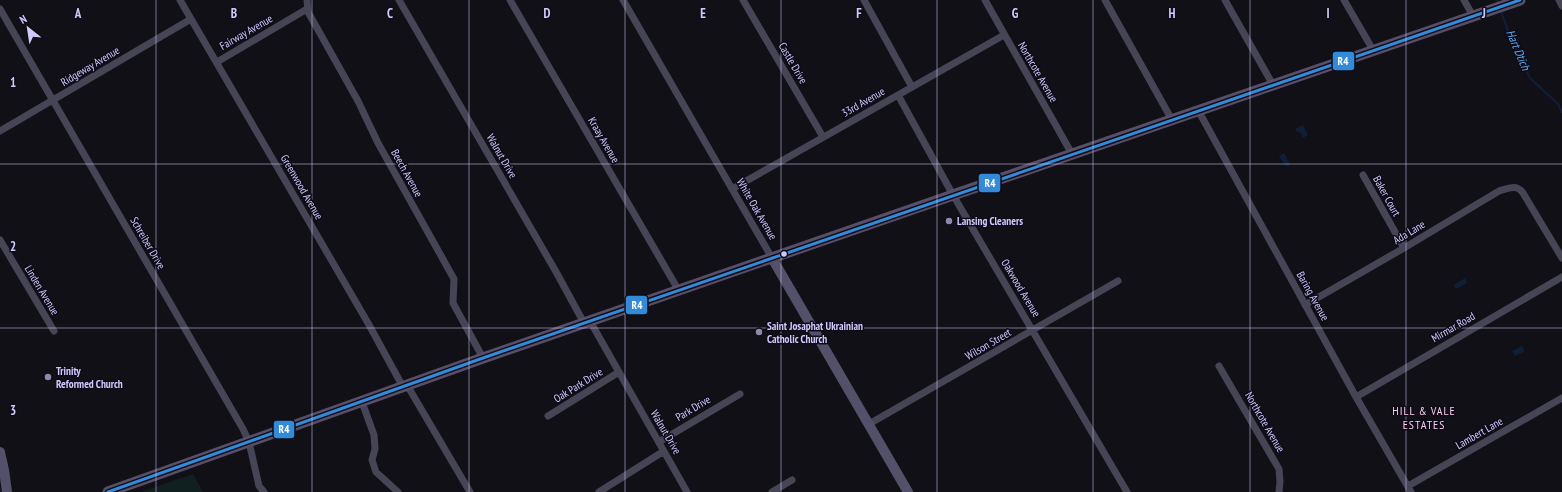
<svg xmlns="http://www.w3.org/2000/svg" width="1562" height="492" viewBox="0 0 1562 492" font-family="'PT Sans Narrow',sans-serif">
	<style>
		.green { fill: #102021 }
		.water { fill: #0f1f38 }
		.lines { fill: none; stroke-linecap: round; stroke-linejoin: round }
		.stream { stroke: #0f1f38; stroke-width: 2 }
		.street { stroke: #464556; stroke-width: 7 }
		.secondary { stroke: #525169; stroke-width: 10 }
		.primary { stroke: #584e68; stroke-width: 11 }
		.bus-1-casing { stroke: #0f0c1a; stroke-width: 6 }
		.bus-1 { stroke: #338bd7; stroke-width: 3 }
		.grid { fill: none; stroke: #d0cafa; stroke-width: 1; stroke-opacity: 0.55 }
		.poi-dot { fill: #8d89aa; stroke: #0f0c1a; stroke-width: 1.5 }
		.bus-dot { fill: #d0cafa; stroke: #0f0c1a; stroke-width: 1.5 }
		.labels { text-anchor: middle; stroke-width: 3; stroke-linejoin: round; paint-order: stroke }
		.street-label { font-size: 11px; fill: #d0cafa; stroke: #0f0c1a }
		.poi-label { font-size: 11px; font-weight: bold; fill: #d0cafa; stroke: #0f0c1a; text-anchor: start }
		.water-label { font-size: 12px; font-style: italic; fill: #62acf0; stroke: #0f0c1a }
		.neighbourhood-label { font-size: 12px; letter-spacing: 1px; fill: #facce9; stroke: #0f0c1a }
		.grid-label { font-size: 13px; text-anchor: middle; font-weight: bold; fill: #d0cafa; stroke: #0f0c1a; stroke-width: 3; stroke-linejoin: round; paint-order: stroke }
		.line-badge { stroke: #0f0c1a; stroke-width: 1.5 }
		.badge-label { font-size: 11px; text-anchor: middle; font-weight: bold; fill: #fff }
	</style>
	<rect width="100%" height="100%" fill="#111016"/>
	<!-- green -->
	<path class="green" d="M 193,474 L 203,492 L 141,492 Z"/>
	<!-- water -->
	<path class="water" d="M 1303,125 L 1308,135 L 1303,138 L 1300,132 L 1297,132 L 1295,129 Z
		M 1284,153 L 1290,164 L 1286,167 L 1279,156 Z
		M 1465,278 L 1467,283 L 1456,289 L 1454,285 Z
		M 1522,346 L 1525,351 L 1515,356 L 1512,351 Z"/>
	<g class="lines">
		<!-- stream -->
		<path class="stream" d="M 1497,0 L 1498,5
			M 1501,11 L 1508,31 L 1530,78 L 1558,104 L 1562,112"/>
		<!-- street -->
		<path class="street" d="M 180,0 L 368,323 L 403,387
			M 307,0 L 308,12 L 358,101 L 378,143 L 454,279 L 453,303 L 483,358
			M 399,0 L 555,270 L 584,323
			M 510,0 L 679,291
			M 623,0 L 772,258
			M 743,0 L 823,137
			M 864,0 L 912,87
			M 985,0 L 1072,154
			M 1105,0 L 1172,120
			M 1225,0 L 1273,85
			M 1344,0 L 1373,50
			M 1464,0 L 1473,16
			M 1559,0 L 1562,6
			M 0,9 L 243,429 L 249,442 L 259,486 L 264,492
			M 217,62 L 307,9
			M 898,95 L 953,195 L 1127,492
			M 1198,110 L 1356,397 L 1411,492
			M 0,131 L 191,19
			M 1363,175 L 1404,248
			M 732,189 L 1004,35
			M 0,240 L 54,331
			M 1305,305 L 1404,248 L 1499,191 C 1509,188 1517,184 1523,193 L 1562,258
			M 590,321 L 687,492
			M 1219,366 L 1279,469 L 1280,482 L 1279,492
			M 407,385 L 470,492
			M 1356,397 L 1562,277
			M 362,402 L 374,435 L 375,449 L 372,460 L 376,472 L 398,492
			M 548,416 L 619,372
			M 869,424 L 1118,281
			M 659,442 L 740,394
			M 1408,486 L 1562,398
			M 599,492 L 664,451
			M 772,492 L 792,480"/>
		<!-- secondary -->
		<path class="secondary" d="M 772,258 L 908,492
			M 0,452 L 4,470 L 7,492"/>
		<!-- primary -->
		<path class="primary" d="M 108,492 L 483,358 L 953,195 L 1520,0"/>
		<!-- bus-1 casing -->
		<g class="bus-1-casing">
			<path id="bus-1" d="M 108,492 L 483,358 L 1520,0"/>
		</g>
		<!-- bus-1 -->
		<use href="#bus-1" class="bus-1"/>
	</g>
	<!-- grid -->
	<path class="grid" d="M 156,0 L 156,492M 312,0 L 312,492M 469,0 L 469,492M 625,0 L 625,492M 781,0 L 781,492M 937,0 L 937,492M 1093,0 L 1093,492M 1250,0 L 1250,492M 1406,0 L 1406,492M 0,164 L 1562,164M 0,328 L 1562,328"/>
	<!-- markers -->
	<g class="poi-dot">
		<circle cx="949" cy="221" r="4"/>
		<circle cx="759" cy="332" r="4"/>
		<circle cx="48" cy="377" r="4"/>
	</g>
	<circle class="bus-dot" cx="784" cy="254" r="3.5"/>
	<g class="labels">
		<!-- street labels -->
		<g class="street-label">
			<text transform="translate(246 32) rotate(-30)" y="4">Fairway Avenue</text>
			<text transform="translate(793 63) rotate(60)" y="4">Castle Drive</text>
			<text transform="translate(90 66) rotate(-31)" y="4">Ridgeway Avenue</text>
			<text transform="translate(1038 72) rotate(60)" y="4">Northcote Avenue</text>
			<text transform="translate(863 102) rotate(-30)" y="4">33rd Avenue</text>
			<text transform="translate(604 140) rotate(60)" y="4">Kraay Avenue</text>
			<text transform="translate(502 156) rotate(60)" y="4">Walnut Drive</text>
			<text transform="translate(407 173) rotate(61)" y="4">Beech Avenue</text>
			<text transform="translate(302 187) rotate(60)" y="4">Greenwood Avenue</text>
			<text transform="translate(1387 196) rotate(61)" y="4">Baker Court</text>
			<text transform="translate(757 209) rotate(60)" y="4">White Oak Avenue</text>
			<text transform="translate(1409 232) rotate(-31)" y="4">Ada Lane</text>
			<text transform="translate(148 243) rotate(60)" y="4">Schreiber Drive</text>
			<text transform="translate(1021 288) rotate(59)" y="4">Oakwood Avenue</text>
			<text transform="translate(42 290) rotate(59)" y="4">Linden Avenue</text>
			<text transform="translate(1313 296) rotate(61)" y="4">Baring Avenue</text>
			<text transform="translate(1453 327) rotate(-30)" y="4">Mirmar Road</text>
			<text transform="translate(988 344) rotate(-30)" y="4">Wilson Street</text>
			<text transform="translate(578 385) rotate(-32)" y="4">Oak Park Drive</text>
			<text transform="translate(693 408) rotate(-31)" y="4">Park Drive</text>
			<text transform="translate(1265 422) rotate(60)" y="4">Northcote Avenue</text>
			<text transform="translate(666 432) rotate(60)" y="4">Walnut Drive</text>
			<text transform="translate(1479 433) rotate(-30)" y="4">Lambert Lane</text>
		</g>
		<!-- poi labels -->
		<g class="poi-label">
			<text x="957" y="225">Lansing Cleaners</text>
			<text x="767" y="330">Saint Josaphat Ukrainian<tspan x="767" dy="13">Catholic Church</tspan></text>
			<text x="56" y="375">Trinity<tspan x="56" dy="13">Reformed Church</tspan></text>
		</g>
		<!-- water labels -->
		<g class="water-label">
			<text transform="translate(1518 50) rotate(67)" y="4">Hart Dtich</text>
		</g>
		<!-- neighbourhood labels -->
		<g class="neighbourhood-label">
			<text x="1424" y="415">HILL &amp; VALE<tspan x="1424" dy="14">ESTATES</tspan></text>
		</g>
	</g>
	<g class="grid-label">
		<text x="78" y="18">A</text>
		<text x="234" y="18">B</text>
		<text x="390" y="18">C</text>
		<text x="547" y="18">D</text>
		<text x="703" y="18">E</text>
		<text x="859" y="18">F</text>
		<text x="1015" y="18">G</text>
		<text x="1172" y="18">H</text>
		<text x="1328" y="18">I</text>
		<text x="1484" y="18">J</text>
		<text x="13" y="87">1</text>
		<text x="13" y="251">2</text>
		<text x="13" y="415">3</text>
	</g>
	<g class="line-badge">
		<rect x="1332" y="51" width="23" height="20" rx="4" fill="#338bd7"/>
		<rect x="978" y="173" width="23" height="20" rx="4" fill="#338bd7"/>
		<rect x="625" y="295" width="23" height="20" rx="4" fill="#338bd7"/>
		<rect x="273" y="420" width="22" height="19" rx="4" fill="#338bd7"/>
	</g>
	<g class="badge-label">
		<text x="1343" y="65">R4</text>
		<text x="990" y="187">R4</text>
		<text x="637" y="309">R4</text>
		<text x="284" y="433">R4</text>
	</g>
	<!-- north arrow -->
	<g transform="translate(28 28) rotate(330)" stroke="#0f0c1a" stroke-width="3" paint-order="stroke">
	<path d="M0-3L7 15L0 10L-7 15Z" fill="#d0cafa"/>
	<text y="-6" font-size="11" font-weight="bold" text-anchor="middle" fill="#d0cafa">N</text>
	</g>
</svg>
